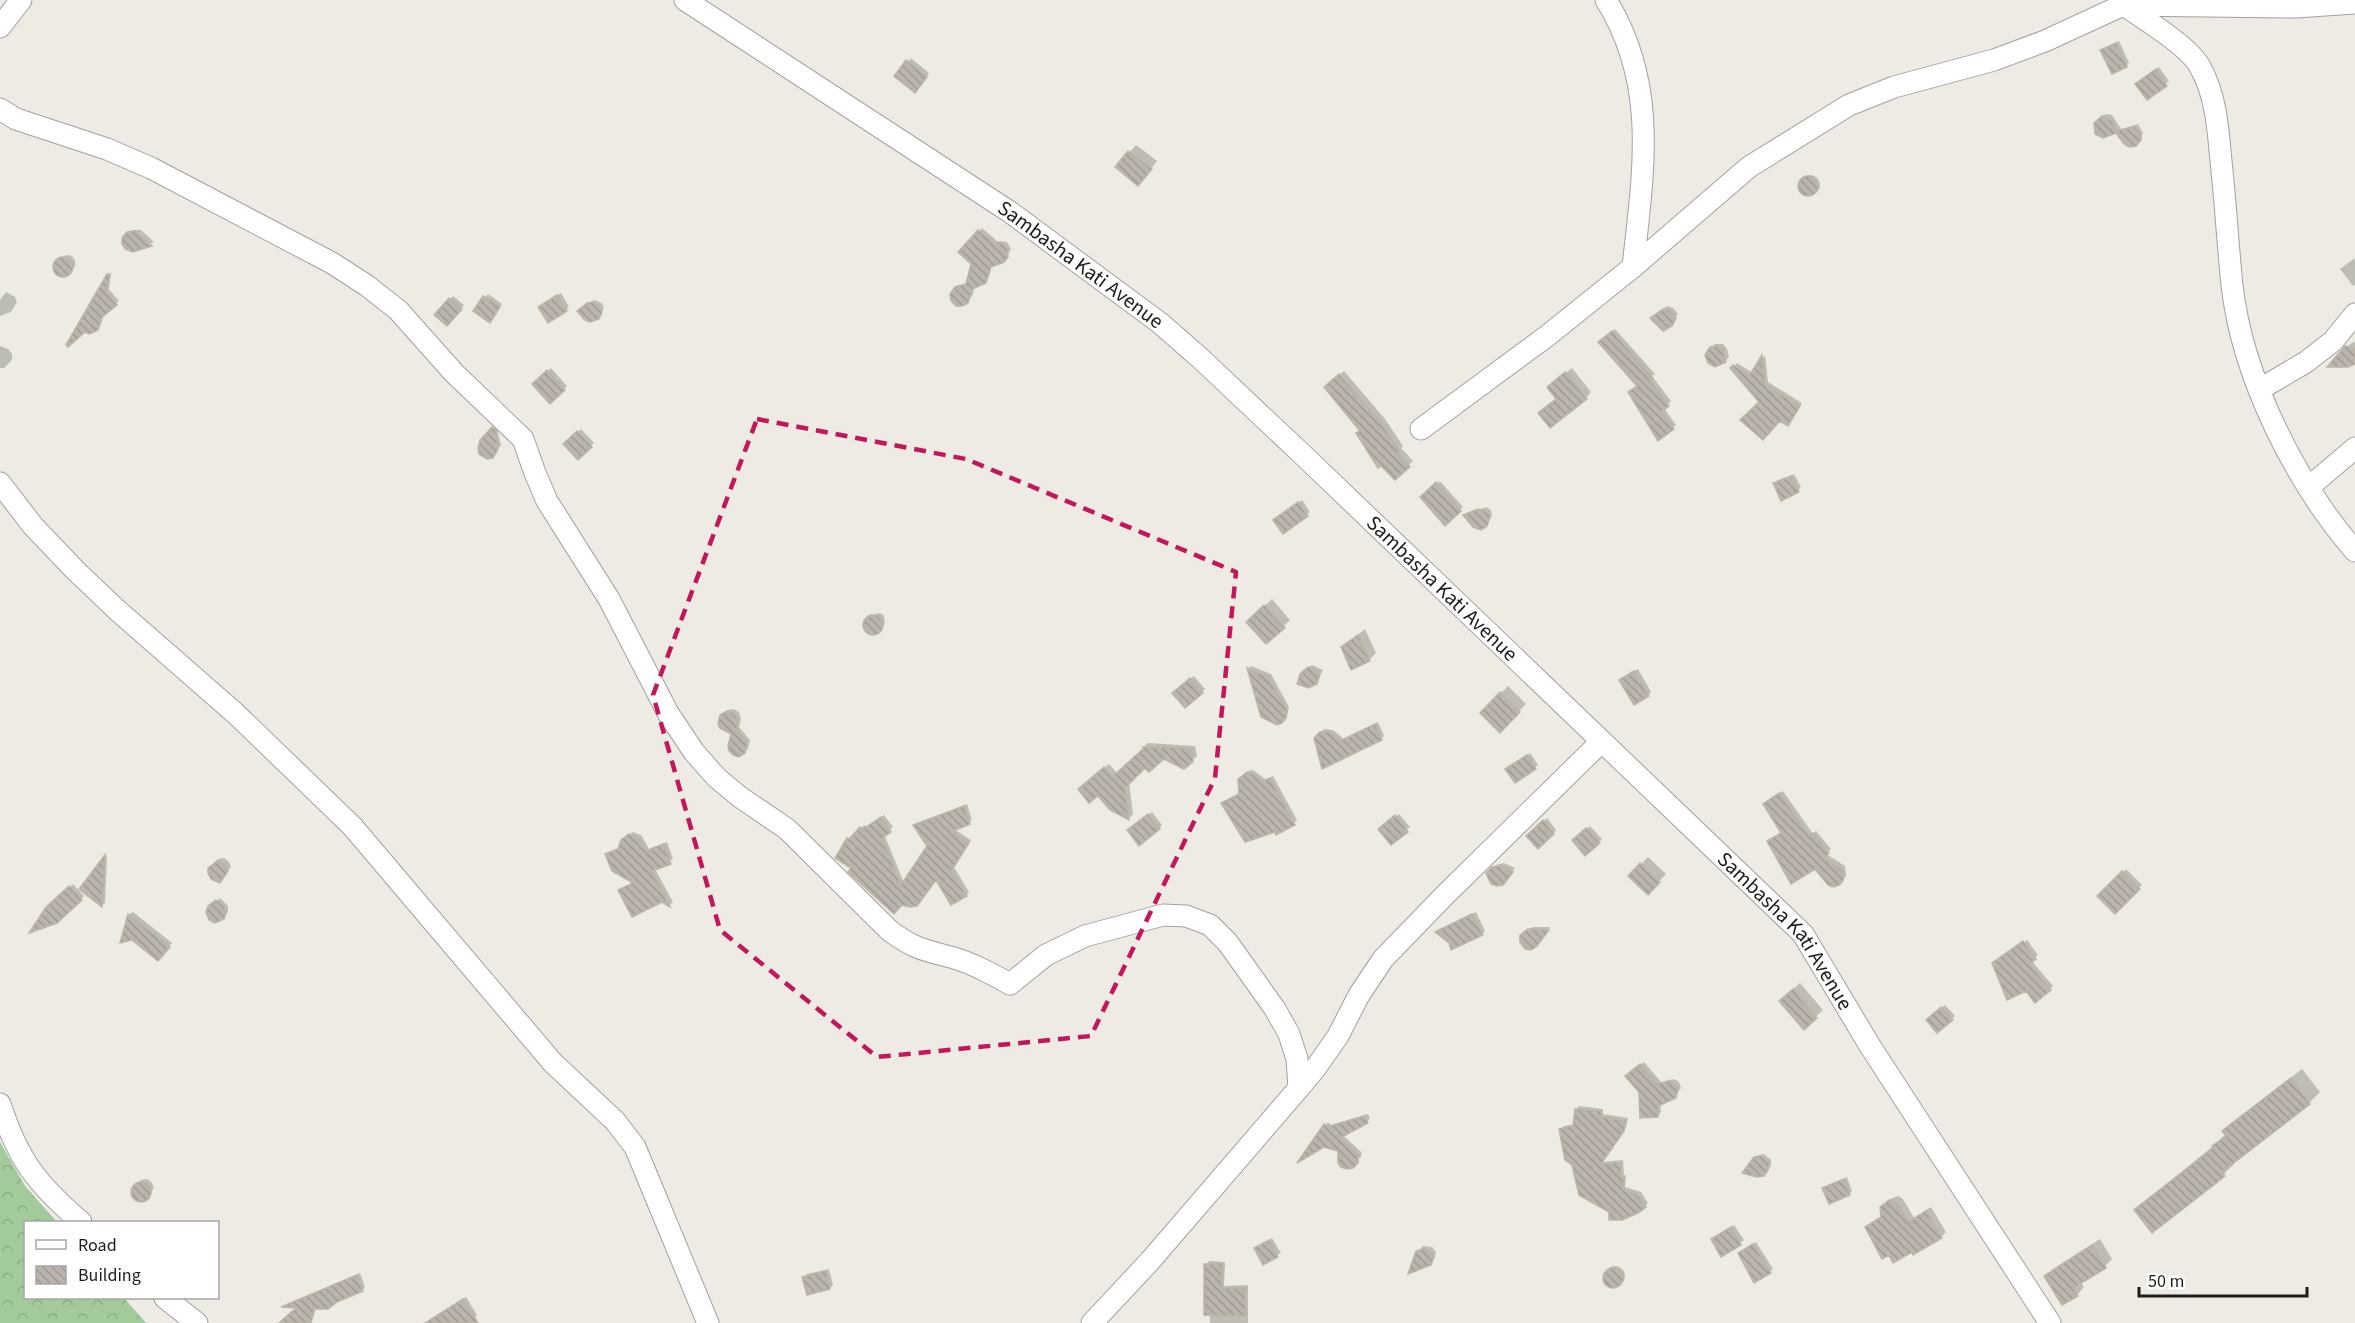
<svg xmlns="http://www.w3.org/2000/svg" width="2355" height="1323" viewBox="0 0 2355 1323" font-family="'Source Sans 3',sans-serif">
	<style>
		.forest { fill: url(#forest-crowns) }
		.shadow { fill: #0003 }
		.building { fill: url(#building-back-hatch); stroke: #beb4a6; stroke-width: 1.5 }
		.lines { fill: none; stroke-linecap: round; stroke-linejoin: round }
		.minor-casing { stroke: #a1a1a1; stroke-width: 23 }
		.minor { stroke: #fff; stroke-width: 21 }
		.marked { fill: none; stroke: #c2185b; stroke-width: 4.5; stroke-dasharray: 12 8; stroke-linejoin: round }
		.labels { text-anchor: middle; stroke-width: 4.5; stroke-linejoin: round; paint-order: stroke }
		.street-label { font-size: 21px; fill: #1d1d1d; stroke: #fff }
	</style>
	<defs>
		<pattern id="forest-crowns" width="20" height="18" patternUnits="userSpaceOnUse" patternTransform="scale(1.5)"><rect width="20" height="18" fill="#a2ca9a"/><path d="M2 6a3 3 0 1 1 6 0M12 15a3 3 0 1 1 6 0" fill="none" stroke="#8bad84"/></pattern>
		<pattern id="building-back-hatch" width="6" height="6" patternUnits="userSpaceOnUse" patternTransform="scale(1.5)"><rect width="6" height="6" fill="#bab4ad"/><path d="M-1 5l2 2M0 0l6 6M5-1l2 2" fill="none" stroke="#9f9a94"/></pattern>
	</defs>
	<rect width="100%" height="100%" fill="#edebe3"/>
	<!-- forest -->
	<path class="forest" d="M 0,1142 L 25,1186 L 57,1222 L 26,1222 L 26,1298 L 124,1298 L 146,1323 L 0,1323 Z"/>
	<!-- shadow -->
	<path class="shadow" d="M 2119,41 L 2129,63 L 2126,66 L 2102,50 Z
		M 911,58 L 929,73 L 918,88 L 896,75 Z
		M 2159,67 L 2169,81 L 2147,98 L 2140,81 Z
		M 2106,114 L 2112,115 L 2121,129 L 2138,124 L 2143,133 L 2139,141 L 2117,131 L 2101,117 Z
		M 1136,145 L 1157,161 L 1145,177 L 1117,167 Z
		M1800 185a10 10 0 1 1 20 0a10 10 0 1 1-20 0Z
		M 982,228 L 997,241 L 1007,242 L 1011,249 L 1006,257 L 993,264 L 985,281 L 974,286 L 973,295 L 965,304 L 956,288 L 968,282 L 973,263 L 960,252 Z
		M 132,230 L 141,230 L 154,242 L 133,250 L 124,238 Z
		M 66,255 L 72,256 L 75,260 L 75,266 L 67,275 L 59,275 L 54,269 L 55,264 Z
		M 2355,258 L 2355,285 L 2353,286 L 2340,269 Z
		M 111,272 L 109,289 L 119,301 L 104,314 L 101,325 L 97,329 L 108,275 Z
		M 6,292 L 15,297 L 17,302 L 11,312 L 0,316 L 0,300 Z
		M 561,293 L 569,307 L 566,310 L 543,304 Z
		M 488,294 L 502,304 L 493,318 L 475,311 Z
		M 453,296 L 464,305 L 447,324 L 436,315 Z
		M 594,300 L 602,303 L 604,308 L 598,318 L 582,308 Z
		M 1667,306 L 1673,308 L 1678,314 L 1669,327 L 1655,315 Z
		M 1615,329 L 1655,374 L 1652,376 L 1671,401 L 1664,408 L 1676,425 L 1659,439 L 1639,386 L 1600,342 Z
		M 2355,341 L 2355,362 L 2346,347 Z
		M 1715,344 L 1723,344 L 1727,349 L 1729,357 L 1726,360 L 1707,352 Z
		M 0,346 L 8,349 L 12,354 L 12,360 L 4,368 L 0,368 Z
		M 1765,355 L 1768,382 L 1802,403 L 1790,421 L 1761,402 L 1732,368 L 1737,363 L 1753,373 Z
		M 551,368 L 567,386 L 550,402 L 534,384 Z
		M 1572,368 L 1591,392 L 1586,398 L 1558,398 L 1555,381 Z
		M 1344,371 L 1385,419 L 1403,446 L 1401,448 L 1413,461 L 1395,478 L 1330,383 Z
		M 496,425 L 501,445 L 492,456 L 481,441 Z
		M 581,429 L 594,443 L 578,458 L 565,444 Z
		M 1794,474 L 1801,487 L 1798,490 L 1775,484 Z
		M 1440,481 L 1463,507 L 1445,524 L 1422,497 Z
		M 1302,500 L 1310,512 L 1284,532 L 1278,517 Z
		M 1486,507 L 1491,510 L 1492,516 L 1487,525 L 1465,515 Z
		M 1272,599 L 1290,620 L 1266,642 L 1248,622 Z
		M 877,613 L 883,614 L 885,621 L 883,627 L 873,634 L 864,628 L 865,622 Z
		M 1365,629 L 1376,653 L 1369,660 L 1343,647 Z
		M 1312,665 L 1323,670 L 1316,683 L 1305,671 Z
		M 1251,666 L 1271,674 L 1289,707 L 1287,716 L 1284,720 L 1248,669 Z
		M 1638,669 L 1651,692 L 1648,695 L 1624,677 Z
		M 1194,676 L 1205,689 L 1202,692 L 1177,690 Z
		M 1508,686 L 1526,704 L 1500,730 L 1482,713 Z
		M 734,709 L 739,712 L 741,718 L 739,727 L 750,740 L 748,749 L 744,752 L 725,713 L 728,710 Z
		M 1378,722 L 1384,736 L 1381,739 L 1323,767 L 1316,738 L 1324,729 L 1333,730 L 1344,739 Z
		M 1148,743 L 1195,746 L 1197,756 L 1184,768 L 1163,757 L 1145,766 L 1129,782 L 1133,814 L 1129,818 L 1111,809 L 1098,794 L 1084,785 L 1109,764 L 1118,774 L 1146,747 L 1144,746 Z
		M 1530,753 L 1538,765 L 1515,781 L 1510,766 Z
		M 1253,770 L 1265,779 L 1273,776 L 1297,820 L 1294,823 L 1223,803 L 1241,793 L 1240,780 L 1247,771 Z
		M 1783,791 L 1813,834 L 1816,831 L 1831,849 L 1826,854 L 1845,866 L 1846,876 L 1842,880 L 1768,841 L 1782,832 L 1768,801 Z
		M 967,804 L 972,820 L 954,829 L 971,840 L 954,867 L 969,892 L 966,895 L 937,878 L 920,901 L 837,858 L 852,835 L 853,836 L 864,825 L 867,827 L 884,815 L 893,827 L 884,834 L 904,883 L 929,846 L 915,825 Z
		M 1152,812 L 1162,825 L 1159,828 L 1132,827 Z
		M 1399,814 L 1410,827 L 1391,843 L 1384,826 Z
		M 1547,818 L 1556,830 L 1538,847 L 1528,836 Z
		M 1590,826 L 1602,839 L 1586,854 L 1574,840 Z
		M 633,832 L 641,835 L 649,849 L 667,842 L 673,859 L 655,869 L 673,902 L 670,905 L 662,900 L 623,888 L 634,882 L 607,855 L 620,848 L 626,837 Z
		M 107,855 L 105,903 L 102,905 L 81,888 Z
		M 1648,857 L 1666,874 L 1648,893 L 1630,876 Z
		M 224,858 L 229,862 L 231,867 L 222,878 L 209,869 L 218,859 Z
		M 1504,863 L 1515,868 L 1506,880 L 1488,873 L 1496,865 Z
		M 2126,869 L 2142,885 L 2115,912 L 2099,896 Z
		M 73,884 L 84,896 L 57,922 L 47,908 Z
		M 220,898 L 228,906 L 228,912 L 220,920 L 208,909 Z
		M 133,912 L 172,943 L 161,956 L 133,938 L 122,941 L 130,914 Z
		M 1476,912 L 1485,931 L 1482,934 L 1451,942 L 1437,931 Z
		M 1533,927 L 1550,927 L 1540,941 L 1527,930 Z
		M 2027,940 L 2038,955 L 2031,960 L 2053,986 L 2050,989 L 2026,990 L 1994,964 Z
		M 1800,983 L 1823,1010 L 1804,1028 L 1788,994 Z
		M 1945,1005 L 1955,1016 L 1937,1031 L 1928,1020 Z
		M 1644,1062 L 1661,1082 L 1674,1079 L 1679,1082 L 1681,1088 L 1675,1097 L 1660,1103 L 1661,1112 L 1658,1116 L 1627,1076 Z
		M 2302,1069 L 2320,1092 L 2309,1103 L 2233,1162 L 2234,1164 L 2224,1174 L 2136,1210 L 2213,1146 L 2226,1134 L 2224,1131 L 2235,1121 Z
		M 1579,1106 L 1603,1109 L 1603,1114 L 1628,1118 L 1626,1127 L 1602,1162 L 1623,1160 L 1624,1175 L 1626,1175 L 1625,1187 L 1641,1192 L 1648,1203 L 1645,1206 L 1610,1211 L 1574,1165 L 1560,1129 L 1564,1126 L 1575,1124 L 1576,1110 Z
		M 1368,1114 L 1370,1118 L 1367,1121 L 1343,1135 L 1362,1153 L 1357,1162 L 1340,1150 L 1325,1125 L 1328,1122 L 1331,1125 Z
		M 1764,1154 L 1771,1160 L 1771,1166 L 1763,1174 L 1755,1158 L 1759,1155 Z
		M 1847,1177 L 1852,1191 L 1849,1194 L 1824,1188 Z
		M 147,1179 L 152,1183 L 154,1188 L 146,1200 L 140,1200 L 134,1196 L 133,1188 L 141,1180 Z
		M 1898,1196 L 1903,1199 L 1914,1218 L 1931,1207 L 1946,1232 L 1941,1237 L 1867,1228 L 1882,1216 L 1884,1204 L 1890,1199 Z
		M 1734,1225 L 1744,1240 L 1722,1255 L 1716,1236 Z
		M 1272,1238 L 1281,1253 L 1264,1263 L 1256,1248 Z
		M 2100,1239 L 2112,1259 L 2105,1266 L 2080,1282 L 2084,1287 L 2077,1295 L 2046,1276 L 2053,1269 Z
		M 1756,1242 L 1773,1269 L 1755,1281 L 1743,1250 Z
		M 1423,1246 L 1432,1247 L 1436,1252 L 1435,1257 L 1427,1266 L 1415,1255 Z
		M 1209,1261 L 1225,1262 L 1224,1286 L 1248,1285 L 1248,1323 L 1210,1323 L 1206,1264 Z
		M1605 1276a10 10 0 1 1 20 0a10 10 0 1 1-20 0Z
		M 829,1269 L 833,1285 L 830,1288 L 804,1277 L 807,1274 Z
		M 360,1273 L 365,1287 L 362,1290 L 316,1307 L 314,1316 L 307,1323 L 299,1306 L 284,1306 Z
		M 466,1297 L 477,1315 L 474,1318 L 467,1323 L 425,1323 Z"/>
	<!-- building -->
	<path class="building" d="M 2116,43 L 2127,67 L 2112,74 L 2100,50 Z
		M 906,60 L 927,77 L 915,93 L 894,76 Z
		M 2156,69 L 2167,86 L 2147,100 L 2135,84 Z
		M 2102,116 L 2112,121 L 2117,131 L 2135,127 L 2141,134 L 2141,140 L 2136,146 L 2129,147 L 2124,144 L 2116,133 L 2103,138 L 2095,134 L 2094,123 Z
		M 1128,151 L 1152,169 L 1138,186 L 1115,167 Z
		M1798 186a10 10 0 1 1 20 0a10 10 0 1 1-20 0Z
		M 978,230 L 993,243 L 1001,243 L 1007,247 L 1008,257 L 1004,262 L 991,267 L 986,283 L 972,289 L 968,303 L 962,306 L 956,306 L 951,301 L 950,294 L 955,287 L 966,284 L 971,264 L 958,252 Z
		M 134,231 L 137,233 L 152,246 L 133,252 L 125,249 L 122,244 L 122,238 L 127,232 Z
		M53 267a10 10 0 1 1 20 0a10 10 0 1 1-20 0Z
		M 107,274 L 110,275 L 106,292 L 117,305 L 101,318 L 98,330 L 90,334 L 85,332 L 68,347 L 66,345 Z
		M 557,295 L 567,311 L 548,323 L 538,307 Z
		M 483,296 L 500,307 L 490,323 L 473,311 Z
		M 449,298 L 462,309 L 447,326 L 434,315 Z
		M 593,302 L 599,306 L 602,312 L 599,319 L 590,322 L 585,320 L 577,311 L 587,303 Z
		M 1663,309 L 1670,310 L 1676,318 L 1672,326 L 1663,331 L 1650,318 Z
		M 1612,331 L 1653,378 L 1650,380 L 1669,406 L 1661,412 L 1674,429 L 1658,441 L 1628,392 L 1637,386 L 1598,342 Z
		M 1717,346 L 1723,349 L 1726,362 L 1715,367 L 1708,363 L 1705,355 L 1710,347 Z
		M 2345,346 L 2355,349 L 2355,364 L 2348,367 L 2327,367 Z
		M 1762,355 L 1765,385 L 1800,406 L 1788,426 L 1780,421 L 1763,440 L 1740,420 L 1759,402 L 1730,368 L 1733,365 L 1749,376 Z
		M 547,370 L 565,390 L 550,404 L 532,384 Z
		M 1565,372 L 1587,399 L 1550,428 L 1538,413 L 1556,399 L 1547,387 Z
		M 1339,374 L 1381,423 L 1400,452 L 1398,453 L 1410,467 L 1395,480 L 1381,466 L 1378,468 L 1356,433 L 1360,431 L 1324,387 Z
		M 492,427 L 496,431 L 498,449 L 493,458 L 487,459 L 479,454 L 478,448 L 480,440 Z
		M 577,431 L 592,447 L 578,460 L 563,444 Z
		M 1791,476 L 1799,492 L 1781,501 L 1773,483 Z
		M 1436,482 L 1461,511 L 1445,526 L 1420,497 Z
		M 1298,502 L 1308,516 L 1283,534 L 1273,520 Z
		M 1478,509 L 1485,511 L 1490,516 L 1487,526 L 1481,530 L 1473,527 L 1463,515 Z
		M 1264,605 L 1285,628 L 1266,644 L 1246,622 Z
		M863 625a10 10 0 1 1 20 0a10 10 0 1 1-20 0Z
		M 1358,635 L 1370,661 L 1351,670 L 1341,647 Z
		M 1308,667 L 1315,669 L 1320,674 L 1317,684 L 1309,688 L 1297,684 L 1300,674 Z
		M 1247,668 L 1268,677 L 1287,711 L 1286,718 L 1282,723 L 1277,725 L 1261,717 Z
		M 1634,671 L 1649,696 L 1634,705 L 1619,680 Z
		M 1190,678 L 1203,693 L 1185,708 L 1172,693 Z
		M 1500,692 L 1520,712 L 1500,733 L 1480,713 Z
		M 727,711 L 736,715 L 738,722 L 737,730 L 747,743 L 745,753 L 739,757 L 733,755 L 729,751 L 728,746 L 731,734 L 720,728 L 718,724 L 720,715 Z
		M 1375,724 L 1382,740 L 1322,769 L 1314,738 L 1320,732 L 1330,732 L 1340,741 Z
		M 1142,747 L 1186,748 L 1191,750 L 1193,762 L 1184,769 L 1164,759 L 1149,772 L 1145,768 L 1125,788 L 1129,820 L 1110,810 L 1098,796 L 1089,803 L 1078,789 L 1104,767 L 1112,777 L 1144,748 Z
		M 1527,755 L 1536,769 L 1515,783 L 1505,769 Z
		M 1246,773 L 1253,774 L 1262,782 L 1270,778 L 1295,825 L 1276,835 L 1275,832 L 1245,842 L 1221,803 L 1239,794 L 1238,779 Z
		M 1779,793 L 1809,836 L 1813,833 L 1829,853 L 1824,858 L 1842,869 L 1844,875 L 1843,881 L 1839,885 L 1833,887 L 1828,885 L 1815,869 L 1791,884 L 1767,841 L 1781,833 L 1763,804 Z
		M 964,806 L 970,824 L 951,832 L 969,843 L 951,871 L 967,896 L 951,905 L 936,880 L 917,906 L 910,907 L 902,905 L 894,914 L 848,872 L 851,868 L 835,858 L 847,838 L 849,839 L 860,827 L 863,829 L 881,817 L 891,832 L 882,838 L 901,885 L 927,846 L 913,825 Z
		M 1148,814 L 1160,829 L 1139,846 L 1127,830 Z
		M 1395,815 L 1408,832 L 1391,845 L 1378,829 Z
		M 1543,820 L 1554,834 L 1538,849 L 1526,836 Z
		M 1586,828 L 1600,843 L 1585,856 L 1572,840 Z
		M 629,834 L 638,838 L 646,851 L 664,844 L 671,864 L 652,871 L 670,907 L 662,902 L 632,917 L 618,890 L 633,883 L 612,871 L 605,854 L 618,849 L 621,840 Z
		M 105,855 L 102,907 L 79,889 Z
		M 217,861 L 226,865 L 228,871 L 220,883 L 211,879 L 208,873 L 208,868 Z
		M 1640,863 L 1660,882 L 1648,895 L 1628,876 Z
		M 1500,866 L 1513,872 L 1503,885 L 1497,886 L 1491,884 L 1486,873 L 1492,867 Z
		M 2122,871 L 2140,889 L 2115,914 L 2097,896 Z
		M 69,886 L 82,900 L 57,923 L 29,933 L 46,907 Z
		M 216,900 L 224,906 L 226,913 L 224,919 L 215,923 L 209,920 L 206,912 L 208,906 Z
		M 128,914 L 170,947 L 158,961 L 132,940 L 120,943 Z
		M 1472,914 L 1483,935 L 1451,950 L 1449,943 L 1435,932 Z
		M 1528,929 L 1549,930 L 1537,946 L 1531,950 L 1525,949 L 1520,942 L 1520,935 Z
		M 2023,941 L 2036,959 L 2029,964 L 2051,990 L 2035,1003 L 2026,991 L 2007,1000 L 1992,963 Z
		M 1793,989 L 1817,1018 L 1804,1030 L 1779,1001 Z
		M 1941,1007 L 1953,1020 L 1937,1033 L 1926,1020 Z
		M 1640,1064 L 1657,1084 L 1670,1081 L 1678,1088 L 1676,1098 L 1658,1106 L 1658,1117 L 1640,1118 L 1639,1092 L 1625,1076 Z
		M 2291,1078 L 2310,1104 L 2222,1172 L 2225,1176 L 2152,1233 L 2134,1210 L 2213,1148 L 2212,1146 L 2226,1136 L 2222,1131 Z
		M 1575,1109 L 1601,1111 L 1601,1117 L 1626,1121 L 1624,1131 L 1601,1164 L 1620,1163 L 1621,1177 L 1624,1177 L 1623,1190 L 1638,1195 L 1646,1207 L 1638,1213 L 1622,1220 L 1609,1220 L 1609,1212 L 1579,1195 L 1572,1165 L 1565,1160 L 1559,1129 L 1573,1126 Z
		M 1365,1116 L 1368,1123 L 1340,1138 L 1361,1157 L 1358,1156 L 1358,1163 L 1353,1168 L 1347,1169 L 1341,1167 L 1338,1163 L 1338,1151 L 1324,1147 L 1297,1163 L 1324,1124 L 1327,1127 Z
		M 1761,1156 L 1769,1163 L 1768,1170 L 1764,1176 L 1757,1177 L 1742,1173 L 1754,1157 Z
		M 1844,1179 L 1850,1195 L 1829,1204 L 1822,1188 Z
		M131 1192a10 10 0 1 1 20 0a10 10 0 1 1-20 0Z
		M 1889,1200 L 1898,1204 L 1908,1222 L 1926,1211 L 1942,1238 L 1913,1255 L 1912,1252 L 1893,1263 L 1889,1255 L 1882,1259 L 1865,1227 L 1881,1217 L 1880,1207 Z
		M 1731,1227 L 1741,1245 L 1721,1257 L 1711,1239 Z
		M 1269,1240 L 1278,1257 L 1263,1265 L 1254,1248 Z
		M 1753,1244 L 1771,1273 L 1754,1283 L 1738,1253 Z
		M 2092,1245 L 2106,1268 L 2073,1288 L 2078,1296 L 2062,1305 L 2044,1276 Z
		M 1425,1248 L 1434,1256 L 1431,1265 L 1408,1274 L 1416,1251 Z
		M 1204,1264 L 1222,1264 L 1222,1289 L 1245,1288 L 1246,1316 L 1204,1315 Z
		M1603 1278a10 10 0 1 1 20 0a10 10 0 1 1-20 0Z
		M 826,1271 L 830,1289 L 807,1295 L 802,1277 Z
		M 357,1275 L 363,1291 L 337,1302 L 328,1309 L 314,1309 L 311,1323 L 279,1323 L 296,1308 L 281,1307 Z
		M 463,1299 L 478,1323 L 425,1323 Z"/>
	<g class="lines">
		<!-- minor casing -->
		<g class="minor-casing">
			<g id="minor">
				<path id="s1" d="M 685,0 L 1010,212 L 1160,323 L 1200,358 L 1303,455 L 1803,934 L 1870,1046 L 2050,1323"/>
				<path d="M 1606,0 C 1659,85 1643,173 1633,267"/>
				<path d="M 2121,3 C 2142,18 2186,44 2199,65 C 2218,98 2218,134 2222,171 C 2226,209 2228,247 2232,285 C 2242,376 2295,482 2355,551"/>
				<path d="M 0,27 L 21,0"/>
				<path d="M 0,109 L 16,119 L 107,149 L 151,168 L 332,263 L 366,285 L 398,310 L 454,373 L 523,439 L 535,473 L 547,501 L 609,599 L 668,713 L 694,752 L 717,778 L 740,797 L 787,829 L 890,931 C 916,950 925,950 954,958 C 974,964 992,974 1010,984 L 1046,955 L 1085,936 L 1163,915 L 1186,916 L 1210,925 L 1228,943 L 1275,1009 L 1289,1034 L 1297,1059 L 1299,1088 L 1150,1261 L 1092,1323"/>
				<path d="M 2260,389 L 2306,362 L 2333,341 L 2355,314"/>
				<path d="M 1421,429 L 1547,336 L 1633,267 L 1749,167 L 1849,105 L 1894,87 L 1994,60 L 2045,41 L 2123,5 L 2296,7 L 2355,3"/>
				<path d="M 0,483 L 33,526 L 75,570 L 117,610 L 236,714 L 352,826 L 553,1063 L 615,1121 L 635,1147 L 708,1323"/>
				<path d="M 2309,487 L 2355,448"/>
				<path d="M 1299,1088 L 1317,1066 L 1338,1036 L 1359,995 L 1383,959 L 1445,895 L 1601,742"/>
				<path d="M 0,1104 C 18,1160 37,1184 81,1222"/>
				<path d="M 165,1298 L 197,1323"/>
			</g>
		</g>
		<!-- minor -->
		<use href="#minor" class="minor"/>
	</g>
	<!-- marked area -->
	<path class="marked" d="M 757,419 L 966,459 L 1236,572 L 1215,778 L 1091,1036 L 877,1057 L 720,930 L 653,695 Z"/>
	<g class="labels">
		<!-- street labels -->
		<g class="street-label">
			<text dy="7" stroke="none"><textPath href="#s1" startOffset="476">Sambasha Kati Avenue</textPath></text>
			<text dy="7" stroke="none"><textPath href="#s1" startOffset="962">Sambasha Kati Avenue</textPath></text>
			<text dy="7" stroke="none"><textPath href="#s1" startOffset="1448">Sambasha Kati Avenue</textPath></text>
		</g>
	</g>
	<!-- legend -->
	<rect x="24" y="1221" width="195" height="78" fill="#ffffff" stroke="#a5a5a5" stroke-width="1.5"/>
	<rect x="36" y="1240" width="30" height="9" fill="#ffffff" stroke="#a5a5a5" stroke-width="1.5"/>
	<text x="78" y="1251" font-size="18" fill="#1d1d1d">Road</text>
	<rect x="36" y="1266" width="30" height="18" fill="url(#building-back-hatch)" stroke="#a5a5a5" stroke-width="1.5"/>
	<text x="78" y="1281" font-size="18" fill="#1d1d1d">Building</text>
	<!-- scale -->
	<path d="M2139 1287v9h168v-9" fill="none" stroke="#1d1d1d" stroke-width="3"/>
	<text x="2148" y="1287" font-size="18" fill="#1d1d1d" stroke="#ffffff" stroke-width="4.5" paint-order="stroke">50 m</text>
</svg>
